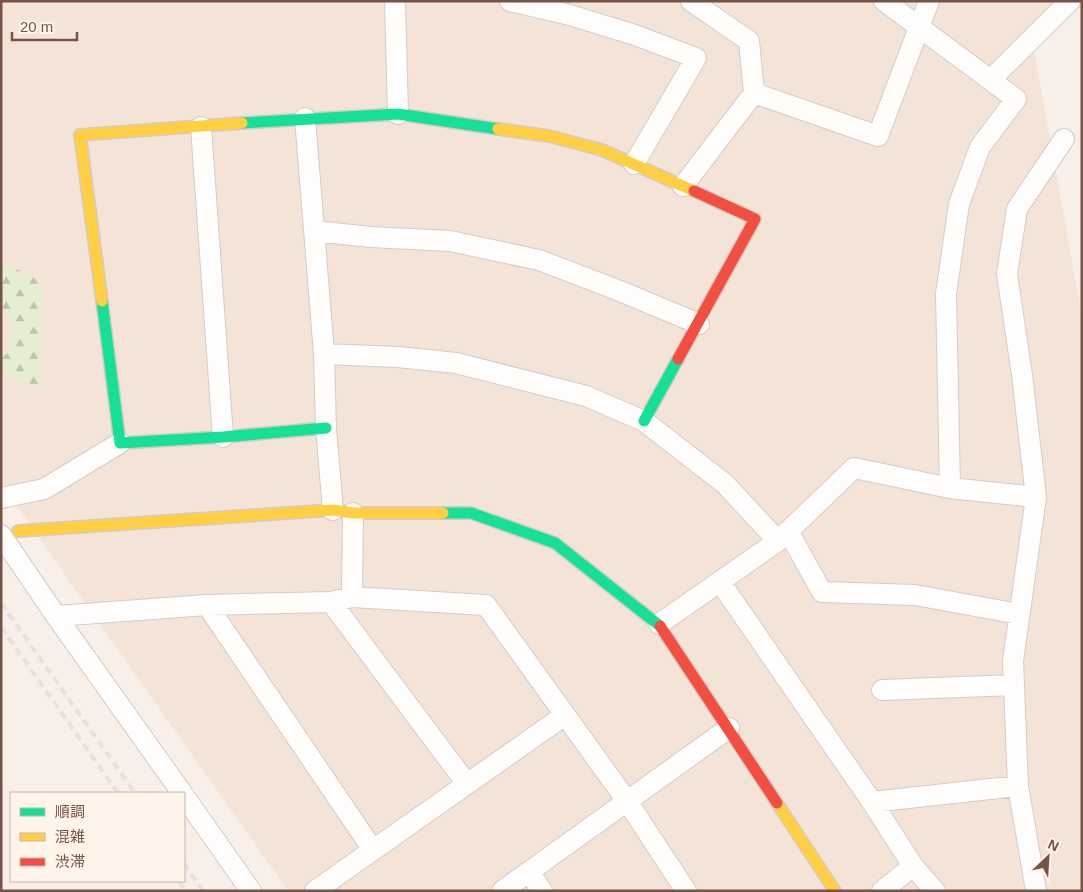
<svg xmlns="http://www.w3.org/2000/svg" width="1083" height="892" viewBox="0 0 1083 892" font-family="Helvetica,'Noto Sans JP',sans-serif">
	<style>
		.residential { fill: #f4e4d8 }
		.forest { fill: url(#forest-firs) }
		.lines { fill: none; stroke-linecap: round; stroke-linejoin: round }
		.street-casing { stroke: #d6cbc6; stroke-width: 22 }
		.fast-casing { stroke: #d6cbc4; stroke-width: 14 }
		.slow-casing { stroke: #d6cbc4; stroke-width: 14 }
		.jam-casing { stroke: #d6cbc4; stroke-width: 14 }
		.street { stroke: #fefdfc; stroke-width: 20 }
		.fast { stroke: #16e098; stroke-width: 11 }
		.slow { stroke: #ffcf43; stroke-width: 11 }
		.jam { stroke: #f24e42; stroke-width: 11 }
		.rail { stroke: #e4e1e5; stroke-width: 4; stroke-dasharray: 8 5; stroke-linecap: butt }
	</style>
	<defs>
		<pattern id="forest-firs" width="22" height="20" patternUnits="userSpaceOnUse" patternTransform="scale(1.25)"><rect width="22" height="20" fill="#e5eed1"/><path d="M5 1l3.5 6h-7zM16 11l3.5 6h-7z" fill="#bec3ab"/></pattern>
	</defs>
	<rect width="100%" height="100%" fill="#f8f0e8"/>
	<!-- residential -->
	<path class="residential" d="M 1,1 L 1082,1 L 1082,7 L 1031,33 L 1082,317 L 1082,891 L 288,891 L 1,484 Z"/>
	<!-- forest -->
	<path class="forest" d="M 1,261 L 42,282 L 40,389 L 9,377 L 1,364 L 1,359 L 11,350 L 12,316 L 1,307 Z"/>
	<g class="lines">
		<!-- street casing -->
		<g class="street-casing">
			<path id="street" d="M 395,1 L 398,114
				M 510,1 L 570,15 L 635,35 L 696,58 L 634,164
				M 884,1 L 1016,99 L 980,147 L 959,204 L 946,294 L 950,488 L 1036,497
				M 990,80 L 1070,1
				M 754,93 L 878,136 L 929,1
				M 305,118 L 324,354 L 326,428 L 333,510
				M 201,127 L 223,437
				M 683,186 L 754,93 L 749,41 L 691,1
				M 314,231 L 371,237 L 450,241 L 539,260 L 620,291 L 699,324
				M 324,354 L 398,357 L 456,363 L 586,396 L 644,421 L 725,484 L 778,541 L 659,624
				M 1,498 L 44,489 L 120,443
				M 788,531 L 822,592 L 915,595 L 1019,614
				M 1,535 L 56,616 L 182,793
				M 778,541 L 854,468 L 950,488
				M 720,582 L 872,802 L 913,866 L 935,891
				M 352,597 L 353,513
				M 331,602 L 467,784
				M 207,605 L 373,850
				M 56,616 L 207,605 L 331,602 L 352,597 L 486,605 L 627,801 L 686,891
				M 882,690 L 1014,685
				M 184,796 L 251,891
				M 872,802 L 1018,786
				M 529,872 L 542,891
				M 315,891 L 565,715
				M 502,891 L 729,728
				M 882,891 L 913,866
				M 1036,891 L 1018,786 L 1013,661 L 1036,497 L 1022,375 L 1007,274 L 1017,209 L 1064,139"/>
		</g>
		<!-- fast casing -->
		<g class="fast-casing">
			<path id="fast" d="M 242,123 L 398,114 L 498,129
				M 102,301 L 120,443 L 223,437 L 326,428
				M 644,421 L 678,359
				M 443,513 L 471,513 L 555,543 L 660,626"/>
		</g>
		<!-- slow casing -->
		<g class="slow-casing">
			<path id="slow" d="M 498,129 L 549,136 L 602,150 L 694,191
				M 102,301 L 80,135 L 242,123
				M 18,531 L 333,510 L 353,513 L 443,513
				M 777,803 L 835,891"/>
		</g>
		<!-- jam casing -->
		<g class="jam-casing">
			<path id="jam" d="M 678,359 L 755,219 L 694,191
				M 660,626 L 777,803"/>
		</g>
		<!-- street -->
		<use href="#street" class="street"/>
		<!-- fast -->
		<use href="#fast" class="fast"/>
		<!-- slow -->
		<use href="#slow" class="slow"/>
		<!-- jam -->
		<use href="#jam" class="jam"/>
		<!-- rail -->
		<path class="rail" d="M 1,603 L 135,793
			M 1,627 L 118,793
			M 184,863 L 203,891
			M 179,881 L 186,891"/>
	</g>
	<!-- border -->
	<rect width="1083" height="892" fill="none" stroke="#775247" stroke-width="5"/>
	<!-- legend -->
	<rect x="10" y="792" width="175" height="90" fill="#fff4e9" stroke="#c9b3a8"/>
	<rect x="20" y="808" width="25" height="8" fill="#16e098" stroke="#c9b3a8"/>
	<text x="55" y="817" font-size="15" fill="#775247">順調</text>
	<rect x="20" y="833" width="25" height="8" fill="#ffcf43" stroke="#c9b3a8"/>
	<text x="55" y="842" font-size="15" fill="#775247">混雑</text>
	<rect x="20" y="858" width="25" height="8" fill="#f24e42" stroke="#c9b3a8"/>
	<text x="55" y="867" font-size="15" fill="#775247">渋滞</text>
	<!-- north arrow -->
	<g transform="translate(1048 857) rotate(25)" stroke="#fff4e9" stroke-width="4" paint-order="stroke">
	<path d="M0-4L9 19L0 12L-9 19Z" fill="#775247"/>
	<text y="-8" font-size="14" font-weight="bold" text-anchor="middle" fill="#775247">N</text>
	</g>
	<!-- scale -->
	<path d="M12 32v8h65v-8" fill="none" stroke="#775247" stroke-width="2.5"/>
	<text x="20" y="32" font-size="15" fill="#775247" stroke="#fff4e9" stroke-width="4" paint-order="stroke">20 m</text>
</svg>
